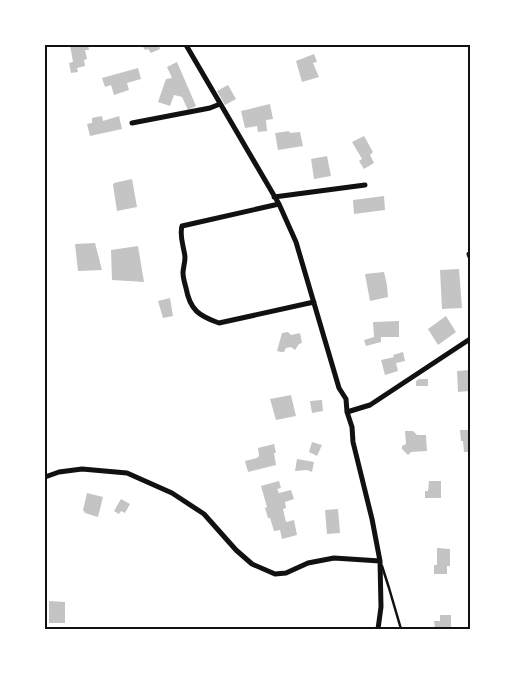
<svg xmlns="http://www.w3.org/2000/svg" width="515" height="674" viewBox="0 0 515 674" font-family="'Archivo Narrow',sans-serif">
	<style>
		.building { fill: #c4c4c4 }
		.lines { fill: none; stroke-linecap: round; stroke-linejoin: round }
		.service { stroke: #111; stroke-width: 2.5 }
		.minor { stroke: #111; stroke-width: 5 }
		.neatline { fill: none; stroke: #111; stroke-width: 2 }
	</style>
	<rect width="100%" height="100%" fill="#fff"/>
	<!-- building -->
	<path class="building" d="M 70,45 L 88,45 L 89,50 L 85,50 L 87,59 L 84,60 L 85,66 L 77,68 L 78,72 L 71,73 L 69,63 L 73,62 Z
		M 142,45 L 159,45 L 160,49 L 151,53 L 148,49 L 145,50 Z
		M 314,54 L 317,62 L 313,63 L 319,77 L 302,82 L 296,61 Z
		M 177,62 L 196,106 L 188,110 L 182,97 L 174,95 L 170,106 L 158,102 L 166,79 L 172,78 L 167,67 Z
		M 138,68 L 141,79 L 127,83 L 129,90 L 114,95 L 111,85 L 105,87 L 102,78 Z
		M 228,85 L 236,99 L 225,105 L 217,91 Z
		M 270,104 L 273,119 L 266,120 L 267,131 L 258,132 L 257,126 L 245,128 L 241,111 Z
		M 102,116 L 103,121 L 119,116 L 122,129 L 90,136 L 87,124 L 92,123 L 92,118 Z
		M 289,131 L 290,133 L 300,132 L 303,146 L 278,150 L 275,133 Z
		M 364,136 L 373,152 L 370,155 L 374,163 L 364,169 L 359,161 L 362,159 L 352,142 Z
		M 327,156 L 331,176 L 314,179 L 311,159 Z
		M 132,179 L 137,207 L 117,211 L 113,185 L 114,183 Z
		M 384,196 L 385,210 L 354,214 L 353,200 Z
		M 95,243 L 102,270 L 78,271 L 75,244 Z
		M 138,246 L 144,282 L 112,280 L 111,250 Z
		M 459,269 L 462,308 L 442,309 L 440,270 Z
		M 384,272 L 387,285 L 388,297 L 370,301 L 365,274 Z
		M 170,298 L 173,316 L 163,318 L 158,301 Z
		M 446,316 L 456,332 L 438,345 L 428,329 Z
		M 399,321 L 399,337 L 381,337 L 381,342 L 366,346 L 364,340 L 374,337 L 373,322 Z
		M 288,332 L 291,335 L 300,333 L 302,343 L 299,344 L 295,350 L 291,347 L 286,348 L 284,352 L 281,352 L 277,351 L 282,333 Z
		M 403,352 L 405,361 L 396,363 L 398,371 L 385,375 L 381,360 L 394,357 L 393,355 Z
		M 470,370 L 470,391 L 458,392 L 457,371 Z
		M 419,379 L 428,379 L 428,386 L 416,386 L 416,381 Z
		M 291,395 L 296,416 L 276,420 L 270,399 Z
		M 322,400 L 323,411 L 312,413 L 310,401 Z
		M 460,430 L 470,430 L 470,452 L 464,452 L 463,441 L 461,441 Z
		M 405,431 L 413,431 L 417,435 L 426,435 L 427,451 L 411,452 L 408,455 L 402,449 L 402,446 L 406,444 Z
		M 312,442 L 322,445 L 317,456 L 309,452 Z
		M 274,444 L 276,453 L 274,453 L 276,465 L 248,472 L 245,461 L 257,458 L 259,456 L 258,448 Z
		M 297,459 L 314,462 L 312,472 L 307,470 L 295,471 Z
		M 279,481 L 281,488 L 277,489 L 279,493 L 291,490 L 294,499 L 285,502 L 286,508 L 283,509 L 286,522 L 294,520 L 297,535 L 282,539 L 280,530 L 274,531 L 270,518 L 268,518 L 265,508 L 267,507 L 261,486 Z
		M 429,481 L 441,481 L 441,498 L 425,498 L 425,491 L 428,491 Z
		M 87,493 L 103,497 L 98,517 L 85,513 L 83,510 Z
		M 121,499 L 130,504 L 125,513 L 121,511 L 119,514 L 114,511 Z
		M 338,509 L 340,533 L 327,534 L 325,510 Z
		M 437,548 L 450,549 L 450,566 L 447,566 L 447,574 L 434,574 L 434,565 L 437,565 Z
		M 49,601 L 65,602 L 65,623 L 49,623 Z
		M 440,615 L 451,615 L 451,629 L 435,629 L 434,621 L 440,621 Z"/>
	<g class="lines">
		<!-- service -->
		<path class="service" d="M 382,566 L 389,588 L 401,629"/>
		<!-- minor -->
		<path class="minor" d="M 186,45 L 279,204 L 296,242 L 339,388 L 346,399 L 347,412 L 352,427 L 353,442 L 372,519 L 380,561 L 381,607 L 378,629
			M 132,123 L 210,108 L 220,104
			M 274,197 L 365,185
			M 279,204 L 182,226 C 179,236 184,247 185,257 C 185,263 183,268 183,273 C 183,278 185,284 186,288 C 190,310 199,316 219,323 L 314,302
			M 469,254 L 470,257
			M 347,412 L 370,405 L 470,339
			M 45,477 L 59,472 L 82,469 L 127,473 L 172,493 L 204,514 L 236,550 L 252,564 L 275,574 L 286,573 L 308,563 L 334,558 L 380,561"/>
	</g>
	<!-- border -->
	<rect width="515" height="674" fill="none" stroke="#ffffff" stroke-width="92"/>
	<rect x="46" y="46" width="423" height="582" class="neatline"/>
</svg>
